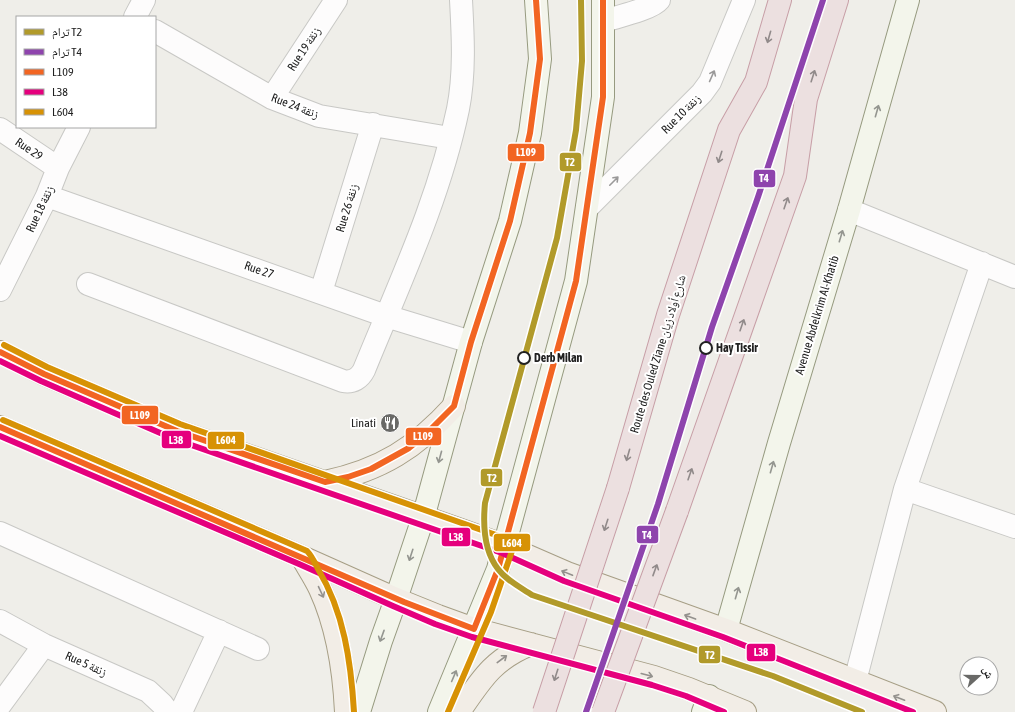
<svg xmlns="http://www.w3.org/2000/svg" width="1015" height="712" viewBox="0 0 1015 712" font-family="'Asap Condensed','Noto Naskh Arabic',sans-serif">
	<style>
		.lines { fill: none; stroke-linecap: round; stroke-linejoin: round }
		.street-casing { stroke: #c8c8c5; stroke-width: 24 }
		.secondary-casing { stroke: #969a7f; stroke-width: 24 }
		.primary-casing { stroke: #a69e85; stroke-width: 24 }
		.highway-casing { stroke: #c79ea6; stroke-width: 24 }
		.street { stroke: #fdfcfc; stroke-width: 22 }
		.secondary { stroke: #f3f5eb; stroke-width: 22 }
		.primary { stroke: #f2ede6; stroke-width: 22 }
		.highway { stroke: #ece0e0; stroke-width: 22 }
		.highway-bridge-casing { stroke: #c79ea6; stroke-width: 24; stroke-linecap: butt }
		.highway-bridge { stroke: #ece0e0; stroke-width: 22 }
		.bus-1-casing { stroke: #fff; stroke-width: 9 }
		.bus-2-casing { stroke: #fff; stroke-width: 9 }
		.bus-3-casing { stroke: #fff; stroke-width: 9 }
		.bus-1 { stroke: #f26522; stroke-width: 6 }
		.bus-2 { stroke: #e5007d; stroke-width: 6 }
		.bus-3 { stroke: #d79205; stroke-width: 6 }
		.tram-1-casing { stroke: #fff; stroke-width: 9 }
		.tram-2-casing { stroke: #fff; stroke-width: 9 }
		.tram-1 { stroke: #b19a2a; stroke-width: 6 }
		.tram-2 { stroke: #8e44ad; stroke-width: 6 }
		.oneway { stroke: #918a8a }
		.oneway2 { stroke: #9a9999 }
		.oneway3 { stroke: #949690 }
		.oneway4 { stroke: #94918d }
		.stop-dot { fill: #fff; stroke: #212121; stroke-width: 2 }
		.labels { text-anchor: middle; stroke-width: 4; stroke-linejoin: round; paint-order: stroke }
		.street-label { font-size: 12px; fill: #212121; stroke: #fff }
		.stop-label { font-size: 12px; font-weight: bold; fill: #212121; stroke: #fff; text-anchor: start }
		.poi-label { font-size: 12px; fill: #212121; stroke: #fff; text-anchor: end }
		.line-badge { stroke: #fff; stroke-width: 1.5 }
		.badge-label { font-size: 11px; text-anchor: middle; font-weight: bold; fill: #fff }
	</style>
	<rect width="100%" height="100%" fill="#efeee9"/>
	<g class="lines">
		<!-- street casing -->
		<g class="street-casing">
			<path id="street" d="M 135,17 L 144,0
				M 604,21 C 616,17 652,9 659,0
				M 155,31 L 272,98 L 319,116 L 450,138
				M 272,98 L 336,0
				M 0,129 L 58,168
				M 47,196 L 386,316 L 471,342
				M 587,208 L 702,93 L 710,82 L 744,0
				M 849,210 L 1015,277
				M 88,284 L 343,381 C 353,383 360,378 364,370 C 399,284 439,200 458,109 C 465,74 463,36 461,0
				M 0,290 L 47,196 L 58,168 L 79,127
				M 321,292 L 373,124
				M 905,489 L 982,263
				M 0,533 L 258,649
				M 0,621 L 44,645 L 148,691 L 162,704 L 168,712
				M 855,681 L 905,489 L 1015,527
				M 0,705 L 44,645
				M 181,712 L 219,631"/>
		</g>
		<!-- secondary casing -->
		<g class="secondary-casing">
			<path id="secondary" d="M 726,630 L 779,443 L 849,210 L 908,0
				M 359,712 L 381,641 L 396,599 L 423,518 L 471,342 L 510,221 L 530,133 L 540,59 L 536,0
				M 439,712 L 498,569 L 576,281 L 603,97 L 603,0
				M 703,712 L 709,696"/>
		</g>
		<!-- primary casing -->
		<g class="primary-casing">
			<path id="primary" d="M 0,352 L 44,374 L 177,431 L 464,531 L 505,546 L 567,573 L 726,630 L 935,712
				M 0,427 L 302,557 L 396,599 L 438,616 L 474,629 L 654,677 L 689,689 L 745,712
				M 325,482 C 381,470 416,448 454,406
				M 302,557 C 308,568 315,578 320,589 C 338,628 344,670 346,712
				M 459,712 C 481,680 493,659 531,644"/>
		</g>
		<!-- highway casing -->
		<g class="highway-casing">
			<path id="highway" d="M 618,488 L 668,315 L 729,130 L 756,82 L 780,0
				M 677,511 L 795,176 L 806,99 L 837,0"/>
		</g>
		<!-- street -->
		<use href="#street" class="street"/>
		<!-- secondary -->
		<use href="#secondary" class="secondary"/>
		<!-- primary -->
		<use href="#primary" class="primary"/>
		<!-- highway -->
		<use href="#highway" class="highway"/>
		<!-- highway-bridge casing -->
		<g class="highway-bridge-casing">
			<path id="highway-bridge" d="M 544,712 L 618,488
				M 603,712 L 677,511"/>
		</g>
		<!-- highway-bridge -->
		<use href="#highway-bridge" class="highway-bridge"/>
		<!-- bus-1 casing -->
		<g class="bus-1-casing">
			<path id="bus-1" d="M 0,352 L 44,374 L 177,431 L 325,482 L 348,477 L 371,469 L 409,448 L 425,435 L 454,406 L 471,342 L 510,221 L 530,133 L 540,59 L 536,0
				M 0,427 L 404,602 L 474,629 L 498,569 L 576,281 L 603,97 L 603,0"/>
		</g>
		<!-- bus-2 casing -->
		<g class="bus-2-casing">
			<path id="bus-2" d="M 0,361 L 41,381 L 174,439 L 502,553 L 564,581 L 723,637 L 913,712
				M 0,436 L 299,564 L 393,606 L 435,624 L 472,637 L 652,685 L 686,696 L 724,712"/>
		</g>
		<!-- bus-3 casing -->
		<g class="bus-3-casing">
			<path id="bus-3" d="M 4,345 L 47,367 L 180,424 L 510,540 L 513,544 L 513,548 L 491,612 L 448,712
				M 3,420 L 307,551 C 312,556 315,563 318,569 C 344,612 351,662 354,712"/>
		</g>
		<!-- bus-1 -->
		<use href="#bus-1" class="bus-1"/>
		<!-- bus-2 -->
		<use href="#bus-2" class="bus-2"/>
		<!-- bus-3 -->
		<use href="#bus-3" class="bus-3"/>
		<!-- tram-1 casing -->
		<g class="tram-1-casing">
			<path id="tram-1" d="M 581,0 L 582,61 L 576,130 L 557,238 L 485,503 C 483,524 484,551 498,569 C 506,580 520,587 532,595 L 773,676 L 862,712"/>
		</g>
		<!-- tram-2 casing -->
		<g class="tram-2-casing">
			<path id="tram-2" d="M 586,712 L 658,504 L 712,327 L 758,197 L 823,0"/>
		</g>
		<!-- tram-1 -->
		<use href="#tram-1" class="tram-1"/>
		<!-- tram-2 -->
		<use href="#tram-2" class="tram-2"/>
	</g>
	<!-- one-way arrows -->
	<defs><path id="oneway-shaft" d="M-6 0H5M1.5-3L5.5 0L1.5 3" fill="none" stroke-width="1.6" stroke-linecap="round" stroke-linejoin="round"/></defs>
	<g class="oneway">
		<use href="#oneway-shaft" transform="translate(769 37) rotate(106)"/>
		<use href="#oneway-shaft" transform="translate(813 76) rotate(-72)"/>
		<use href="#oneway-shaft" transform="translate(720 157) rotate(108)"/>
		<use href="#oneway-shaft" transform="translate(786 203) rotate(-71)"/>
		<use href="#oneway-shaft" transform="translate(742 325) rotate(-71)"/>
		<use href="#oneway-shaft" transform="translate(628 455) rotate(106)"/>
		<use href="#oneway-shaft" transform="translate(690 474) rotate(-71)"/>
		<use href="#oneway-shaft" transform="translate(606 525) rotate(108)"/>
		<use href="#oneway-shaft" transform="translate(655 570) rotate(-70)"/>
		<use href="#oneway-shaft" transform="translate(556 675) rotate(108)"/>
	</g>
	<g class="oneway2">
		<use href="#oneway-shaft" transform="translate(712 76) rotate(-66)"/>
		<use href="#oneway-shaft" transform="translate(614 181) rotate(-45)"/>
	</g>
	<g class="oneway3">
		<use href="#oneway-shaft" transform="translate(877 111) rotate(-74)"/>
		<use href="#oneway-shaft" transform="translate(841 236) rotate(-73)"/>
		<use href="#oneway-shaft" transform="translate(440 457) rotate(105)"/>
		<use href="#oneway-shaft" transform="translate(772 467) rotate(-74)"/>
		<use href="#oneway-shaft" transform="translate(411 555) rotate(108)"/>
		<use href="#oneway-shaft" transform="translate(737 593) rotate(-74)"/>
		<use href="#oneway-shaft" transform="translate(382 636) rotate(110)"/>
		<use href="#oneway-shaft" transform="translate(454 676) rotate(-67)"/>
	</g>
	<g class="oneway4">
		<use href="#oneway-shaft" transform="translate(567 573) rotate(-158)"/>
		<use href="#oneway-shaft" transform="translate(321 592) rotate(65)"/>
		<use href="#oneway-shaft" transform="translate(690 617) rotate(-160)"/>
		<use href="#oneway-shaft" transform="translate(502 659) rotate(-37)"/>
		<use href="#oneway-shaft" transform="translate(647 675) rotate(15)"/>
		<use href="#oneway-shaft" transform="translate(899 698) rotate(-159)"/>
	</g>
	<!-- icons -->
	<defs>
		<g id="restaurant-disc" transform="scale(1)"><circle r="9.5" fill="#696967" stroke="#fff"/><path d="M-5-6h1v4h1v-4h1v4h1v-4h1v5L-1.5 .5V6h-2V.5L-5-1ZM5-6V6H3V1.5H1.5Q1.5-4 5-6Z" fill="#fff"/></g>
	</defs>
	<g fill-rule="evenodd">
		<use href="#restaurant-disc" x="390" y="423"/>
	</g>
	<!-- markers -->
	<g class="stop-dot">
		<circle cx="706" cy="348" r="6"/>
		<circle cx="524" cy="358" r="6"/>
	</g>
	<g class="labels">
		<!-- street labels -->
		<g class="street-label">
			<text transform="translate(304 49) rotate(-57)" y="4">Rue 19 زنقة</text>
			<text transform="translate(295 106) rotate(21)" y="4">Rue 24 زنقة</text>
			<text transform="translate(681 114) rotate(-45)" y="4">Rue 10 زنقة</text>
			<text transform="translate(29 149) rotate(34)" y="4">Rue 29</text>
			<text transform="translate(347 208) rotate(-73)" y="4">Rue 26 زنقة</text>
			<text transform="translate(40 209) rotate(-65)" y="4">Rue 18 زنقة</text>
			<text transform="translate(259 270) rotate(19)" y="4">Rue 27</text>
			<text transform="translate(817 315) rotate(-73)" y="4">Avenue Abdelkrim Al-Khatib</text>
			<text transform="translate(658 354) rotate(-73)" y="4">Route des Ouled Ziane شارع أولاد زيان</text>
			<text transform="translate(86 664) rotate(24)" y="4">Rue 5 زنقة</text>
		</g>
		<!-- stop labels -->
		<g class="stop-label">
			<text x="716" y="352">Hay Tissir</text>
			<text x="534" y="362">Derb Milan</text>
		</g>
		<!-- poi labels -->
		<g class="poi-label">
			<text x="376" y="427">Linati</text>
		</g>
	</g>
	<g class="line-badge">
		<rect x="507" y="143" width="38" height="19" rx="4" fill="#f26522"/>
		<rect x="559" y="152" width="23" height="20" rx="4" fill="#b19a2a"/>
		<rect x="753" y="169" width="23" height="19" rx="4" fill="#8e44ad"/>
		<rect x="121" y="405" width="38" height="20" rx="4" fill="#f26522"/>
		<rect x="405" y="427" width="37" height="19" rx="4" fill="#f26522"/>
		<rect x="161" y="430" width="31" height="19" rx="4" fill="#e5007d"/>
		<rect x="207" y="431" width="38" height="19" rx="4" fill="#d79205"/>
		<rect x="480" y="468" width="23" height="19" rx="4" fill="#b19a2a"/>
		<rect x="636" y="525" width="23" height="19" rx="4" fill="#8e44ad"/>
		<rect x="441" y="527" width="30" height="20" rx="4" fill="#e5007d"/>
		<rect x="493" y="533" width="38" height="19" rx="4" fill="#d79205"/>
		<rect x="746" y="643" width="30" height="19" rx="4" fill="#e5007d"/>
		<rect x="698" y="645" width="23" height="19" rx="4" fill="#b19a2a"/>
	</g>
	<g class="badge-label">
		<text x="526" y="156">L109</text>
		<text x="570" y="166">T2</text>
		<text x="764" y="182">T4</text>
		<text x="140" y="419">L109</text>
		<text x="423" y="440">L109</text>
		<text x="176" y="444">L38</text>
		<text x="226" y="444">L604</text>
		<text x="492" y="482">T2</text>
		<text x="647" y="539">T4</text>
		<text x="456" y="541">L38</text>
		<text x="512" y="547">L604</text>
		<text x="761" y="656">L38</text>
		<text x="710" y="659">T2</text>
	</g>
	<!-- legend -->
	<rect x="16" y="16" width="140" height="112" fill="#ffffff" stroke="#a6a6a6"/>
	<rect x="24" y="29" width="20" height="6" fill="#b19a2a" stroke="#a6a6a6"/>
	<text x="52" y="36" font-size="12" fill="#212121">ترام T2</text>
	<rect x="24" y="49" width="20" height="6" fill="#8e44ad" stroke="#a6a6a6"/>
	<text x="52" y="56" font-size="12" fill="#212121">ترام T4</text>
	<rect x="24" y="69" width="20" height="6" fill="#f26522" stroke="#a6a6a6"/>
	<text x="52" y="76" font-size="12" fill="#212121">L109</text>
	<rect x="24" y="89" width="20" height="6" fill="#e5007d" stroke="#a6a6a6"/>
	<text x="52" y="96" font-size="12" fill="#212121">L38</text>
	<rect x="24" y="109" width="20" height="6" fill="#d79205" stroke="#a6a6a6"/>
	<text x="52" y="116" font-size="12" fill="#212121">L604</text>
	<!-- north arrow -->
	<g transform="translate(979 676) rotate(69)"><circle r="19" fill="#ffffff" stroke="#a6a6a6"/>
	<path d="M0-3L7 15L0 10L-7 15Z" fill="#696967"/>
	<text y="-6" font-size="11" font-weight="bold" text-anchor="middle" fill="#212121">ش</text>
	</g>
</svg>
